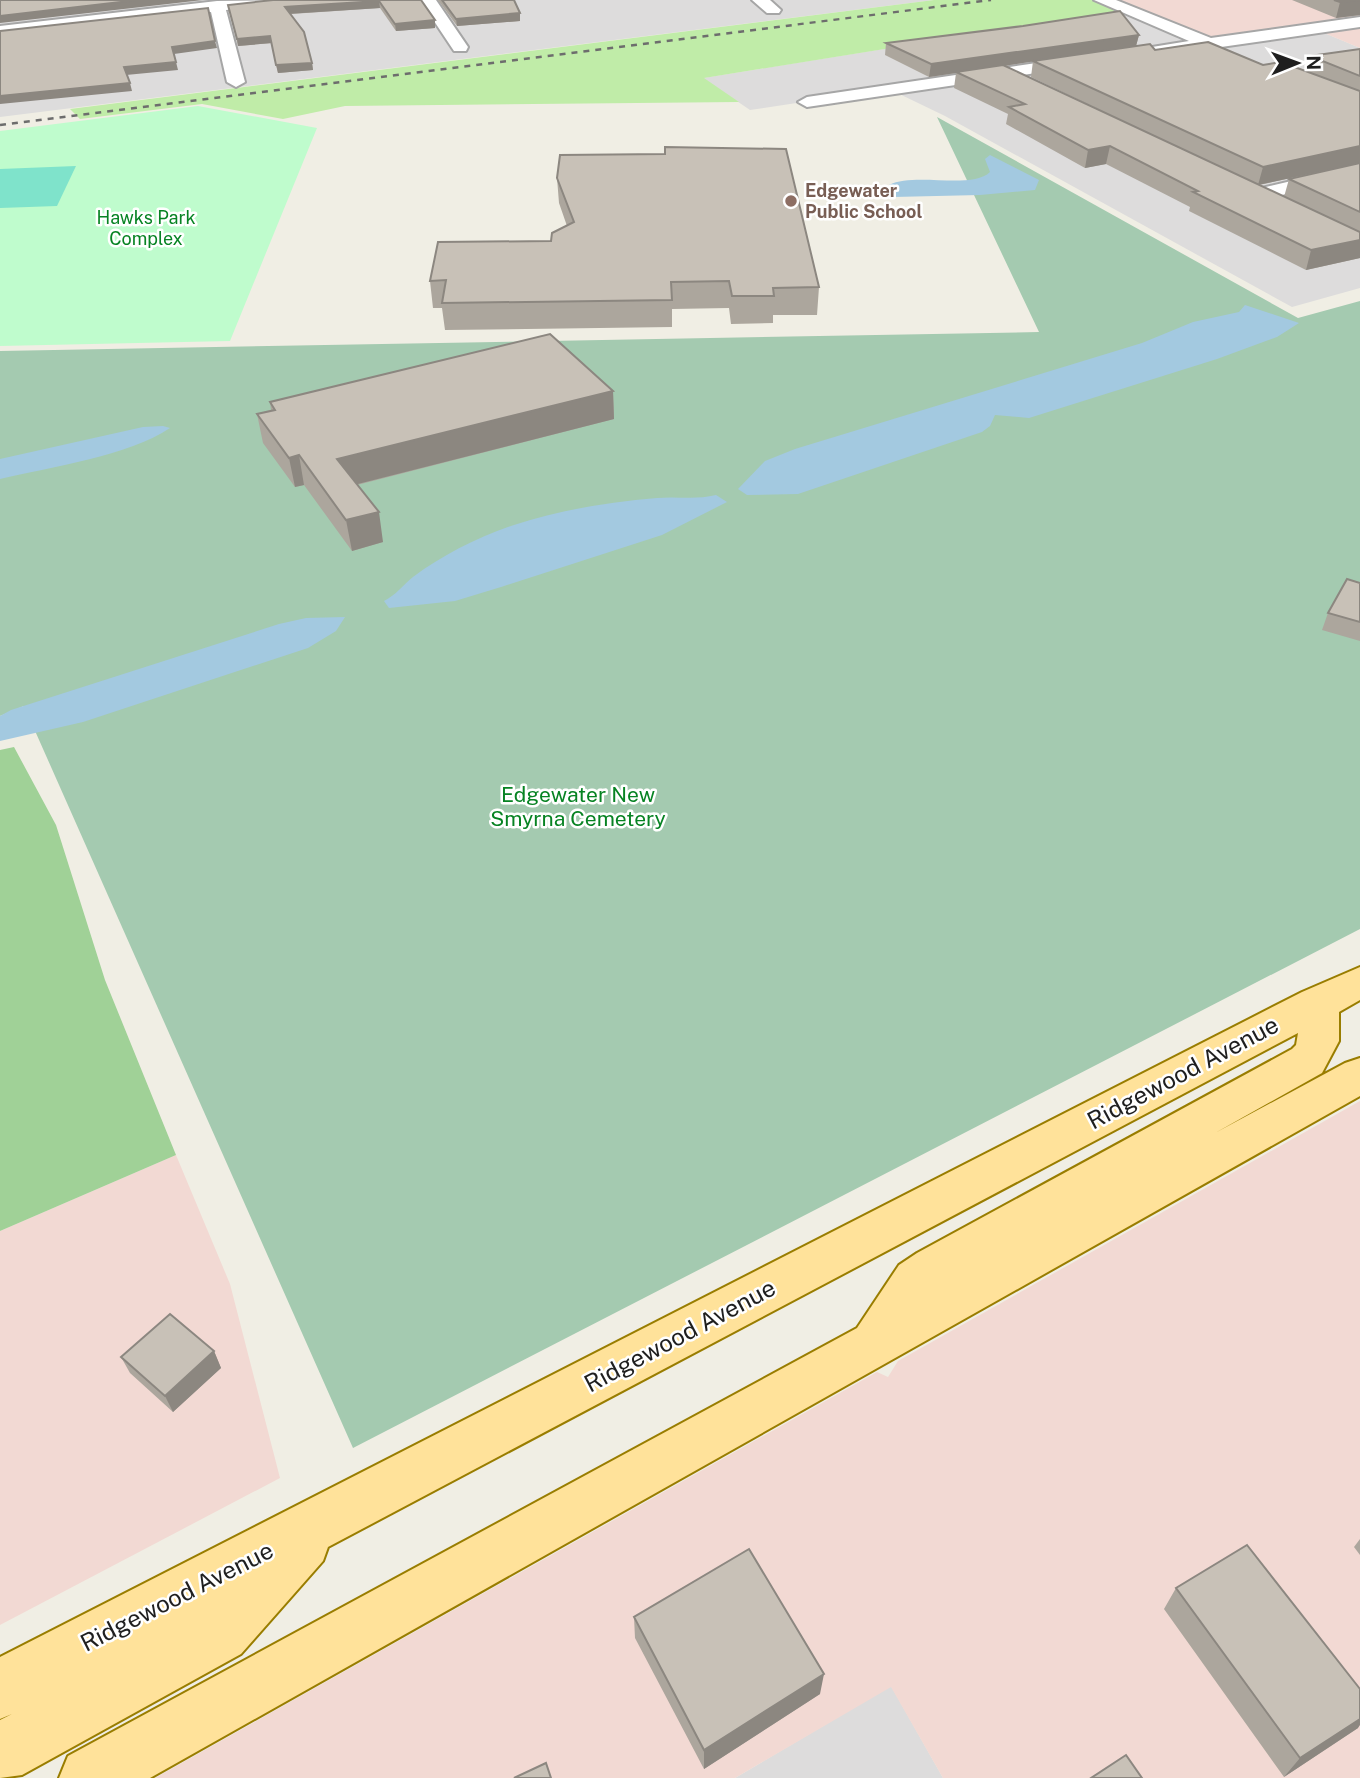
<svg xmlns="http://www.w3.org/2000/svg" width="1360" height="1778" viewBox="0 0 1360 1778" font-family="'Public Sans',sans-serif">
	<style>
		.residential { fill: #dddcdc }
		.commercial { fill: #f2d9d3 }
		.grass { fill: #c0eca8 }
		.forest { fill: #a0d197 }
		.cemetery { fill: #a4cab0 }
		.park { fill: #bffccd }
		.pitch { fill: #7fe3cb }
		.water { fill: #a3c9e0 }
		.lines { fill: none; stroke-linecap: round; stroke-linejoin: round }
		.minor-casing { stroke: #a6a6a6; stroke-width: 4 }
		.primary-casing { stroke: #997d00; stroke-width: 4 }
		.minor { fill: #fff; fill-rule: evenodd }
		.primary { fill: #ffe29a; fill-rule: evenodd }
		.rail { stroke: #6d6d6d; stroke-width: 2.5; stroke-dasharray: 6 6; stroke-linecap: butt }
		.wall { fill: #aca69d; fill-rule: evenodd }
		.shaded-wall { fill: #8c8780 }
		.building { fill: #c8c1b7; stroke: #8c8780; stroke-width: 2 }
		.education-dot { fill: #8d6e63; stroke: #fff; stroke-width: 2.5 }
		.labels { text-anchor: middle; stroke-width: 5; stroke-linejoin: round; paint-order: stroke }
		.far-education-label { font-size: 18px; font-weight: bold; fill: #785e54; stroke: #fff; text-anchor: start }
		.far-park-label { font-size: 18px; fill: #078323; stroke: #fff }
		.park-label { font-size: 21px; fill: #078323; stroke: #fff }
		.near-street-label { font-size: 24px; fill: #1f1f1f; stroke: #fff }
	</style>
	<rect width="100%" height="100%" fill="#f0eee4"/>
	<!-- residential -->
	<path class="residential" d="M 0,0 L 934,0 L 0,117 Z
		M 1127,10 L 1322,32 L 1360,48 L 1360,288 L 1292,307 L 945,116 L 889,89 L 750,110 L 703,78 Z
		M 891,1686 L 943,1778 L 735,1778 Z"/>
	<!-- commercial -->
	<path class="commercial" d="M 1104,0 L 1360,0 L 1360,48 L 1322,32 L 1213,46 Z
		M 1360,1101 L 1360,1778 L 943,1778 L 891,1687 L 735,1778 L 155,1778 L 877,1372 L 888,1377 L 898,1361 Z
		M 176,1155 L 230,1284 L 280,1478 L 0,1625 L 0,1231 Z"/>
	<!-- grass -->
	<path class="grass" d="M 934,0 L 1104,0 L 1127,10 L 704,78 L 739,102 L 345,106 L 283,119 L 202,104 L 80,119 L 70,109 Z"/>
	<!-- forest -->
	<path class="forest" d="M 14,747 L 56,825 L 105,980 L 176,1155 L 0,1231 L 0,750 Z"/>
	<!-- cemetery -->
	<path class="cemetery" d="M 937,117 L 1298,318 L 1360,301 L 1360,929 L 353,1448 L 24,706 L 0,716 L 0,351 L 1039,332 Z"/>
	<!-- park -->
	<path class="park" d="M 198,106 L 317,128 L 230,341 L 0,346 L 0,131 Z"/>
	<!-- pitch -->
	<path class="pitch" d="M 76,166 L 57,206 L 0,208 L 0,169 Z"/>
	<!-- water -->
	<path class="water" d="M 990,155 L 1039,180 L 1035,190 L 980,195 L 893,197 L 889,185 C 915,172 972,190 990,172 L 985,159 Z
		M 1245,305 L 1299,323 L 1277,337 L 1217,359 L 1029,418 L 995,415 L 990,426 L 982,432 L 798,494 L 747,495 L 738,489 L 765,461 L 795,449 L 1142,343 L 1193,322 L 1239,312 Z
		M 163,426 L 170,428 C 129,456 50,467 0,479 L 0,459 L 143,427 Z
		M 716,495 L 727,502 L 662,535 L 501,587 L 455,601 L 389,608 L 384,601 C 396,595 403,585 413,577 C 443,555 478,537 514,525 C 559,510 609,502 657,498 C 677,496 696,500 716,495 Z
		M 345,617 L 336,631 L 308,648 L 83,722 L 0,741 L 0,716 L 11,710 L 279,624 L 306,618 Z"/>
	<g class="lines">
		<!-- minor casing -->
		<g class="minor-casing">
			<path id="minor" d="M 282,0 L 274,5 L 226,10 L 245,82 L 236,87 L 227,82 L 211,12 L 0,36 L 0,26 L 217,1 Z
				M 420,0 L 436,0 L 468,47 L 466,51 L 454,51 Z
				M 752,0 L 770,0 L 781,10 L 779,13 L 767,13 Z
				M 1094,0 L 1116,0 L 1211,38 L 1360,17 L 1360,27 L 1158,56 L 1150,51 L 1152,47 L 1189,41 Z
				M 1084,56 L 1093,61 L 1090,65 L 807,107 L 798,102 L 807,97 Z
				M 1360,165 L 1360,177 L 1256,201 L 1249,199 L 1246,195 L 1249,191 Z"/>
		</g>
		<!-- primary casing -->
		<g class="primary-casing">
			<path id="primary" d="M 1360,967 L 1360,1000 L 1339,1012 L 1339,1041 L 1322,1073 L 1215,1133 L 1345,1063 L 1360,1058 L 1360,1096 L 150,1778 L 59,1778 L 68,1756 L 857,1328 L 899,1265 L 917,1253 L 1292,1049 L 1296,1045 L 1298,1033 L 328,1547 L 323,1561 L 241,1654 L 22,1775 L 0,1778 L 0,1720 L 12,1714 L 0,1719 L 0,1657 L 1302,992 Z"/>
		</g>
		<!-- minor -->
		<use href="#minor" class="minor"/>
		<!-- primary -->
		<use href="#primary" class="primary"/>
		<!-- rail -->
		<path class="rail" d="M 0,125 L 991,0"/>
	</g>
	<!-- wall -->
	<path class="wall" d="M 421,0 L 435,28 L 396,31 L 380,8 L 291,14 L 312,63 L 313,70 L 278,73 L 272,43 L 238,46 L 228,5 Z
		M 438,0 L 514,0 L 520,13 L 520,21 L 457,26 Z
		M 1292,0 L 1360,0 L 1360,15 L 1336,18 Z
		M 1139,35 L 1136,46 L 1155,50 L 1306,71 L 1310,56 L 1360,49 L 1360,258 L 1306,270 L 1189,211 L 1190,207 L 1106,164 L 1085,168 L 1006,124 L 1008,114 L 954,88 L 956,73 L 929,77 L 885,55 L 886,43 ZM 1033,61 L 1031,77 L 1173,145 L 1004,66 ZM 1328,170 L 1289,179 L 1284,197 L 1259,185 Z
		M 557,178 L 819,287 L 817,315 L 773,315 L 773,323 L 731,324 L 729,308 L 672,309 L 672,327 L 445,330 L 442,308 L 433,308 L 430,281 L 551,241 L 567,226 L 559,203 Z
		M 613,391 L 614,419 L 357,485 L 383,542 L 352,551 L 304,485 L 295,487 L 263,443 L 257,414 L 271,410 L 270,402 Z
		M 1360,583 L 1360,641 L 1322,630 L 1328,613 Z
		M 214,1351 L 221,1368 L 173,1412 L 130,1373 L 121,1357 Z
		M 1360,1539 L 1360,1555 L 1354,1547 Z
		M 1176,1588 L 1358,1728 L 1284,1777 L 1164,1609 Z
		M 634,1617 L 820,1694 L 704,1769 L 635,1638 Z"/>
	<!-- shaded-wall -->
	<path class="shaded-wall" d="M 138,0 L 203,0 L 0,23 L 0,16 Z
		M 1360,0 L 1360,15 L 1336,18 L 1340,2 Z
		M 379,1 L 380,8 L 287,14 L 285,7 Z
		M 520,13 L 520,21 L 457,26 L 456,19 Z
		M 435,20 L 435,28 L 396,31 L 395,24 Z
		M 1139,35 L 1136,46 L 929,77 L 931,64 Z
		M 270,36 L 272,43 L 238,46 L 237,39 Z
		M 215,41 L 217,48 L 174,54 L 172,47 Z
		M 176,62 L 178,70 L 126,75 L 124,67 Z
		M 312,63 L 313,70 L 278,73 L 276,65 Z
		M 130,83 L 132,91 L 0,104 L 0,96 Z
		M 1110,146 L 1106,164 L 1085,168 L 1088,150 Z
		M 1360,146 L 1360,163 L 1258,185 L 1263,167 Z
		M 1360,240 L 1360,258 L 1306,270 L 1311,250 Z
		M 613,391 L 614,419 L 342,488 L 337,459 Z
		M 299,455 L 304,485 L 295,487 L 289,458 Z
		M 379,512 L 383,542 L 352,551 L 346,520 Z
		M 214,1351 L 221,1368 L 173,1412 L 165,1396 Z
		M 824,1674 L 820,1694 L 704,1769 L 704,1750 Z
		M 1360,1719 L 1360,1725 L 1358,1728 L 1284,1777 L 1300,1758 Z"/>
	<!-- building -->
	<path class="building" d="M 0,0 L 138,0 L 0,16 Z
		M 273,0 L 421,0 L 435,20 L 395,24 L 379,1 L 285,7 L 304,32 L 312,63 L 276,65 L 270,36 L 237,39 L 228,5 Z
		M 442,0 L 514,0 L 520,13 L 456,19 Z
		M 1334,0 L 1360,0 L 1340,2 Z
		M 208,8 L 215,41 L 172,47 L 176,62 L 124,67 L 130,83 L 0,96 L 0,31 Z
		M 1120,11 L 1139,35 L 931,64 L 886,43 L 1023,26 Z
		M 1208,42 L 1263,65 L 1281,62 L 1360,91 L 1360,146 L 1263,167 L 1033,61 L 1150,44 L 1155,50 Z
		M 1360,49 L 1360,76 L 1310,56 Z
		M 1003,65 L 1360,232 L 1360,240 L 1311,250 L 1193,192 L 1198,191 L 1110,146 L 1088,150 L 1009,107 L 1025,104 L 956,72 Z
		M 665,147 L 786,149 L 819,287 L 773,288 L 774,296 L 732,296 L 729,281 L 671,282 L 672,300 L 442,303 L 446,280 L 430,281 L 438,242 L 551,241 L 552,233 L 574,222 L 557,178 L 560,155 L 665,154 Z
		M 1360,163 L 1360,212 L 1289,179 Z
		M 550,334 L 613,391 L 337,459 L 379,512 L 346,520 L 299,455 L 289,458 L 257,414 L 275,410 L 270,402 Z
		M 1347,579 L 1360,583 L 1360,622 L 1328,613 Z
		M 170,1314 L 214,1351 L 165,1396 L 121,1357 Z
		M 1247,1545 L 1360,1689 L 1360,1719 L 1300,1758 L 1176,1588 Z
		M 749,1549 L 824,1674 L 704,1750 L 634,1617 Z
		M 1126,1755 L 1142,1778 L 1091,1778 Z
		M 546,1763 L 551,1778 L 514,1778 Z"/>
	<!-- markers -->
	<circle class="education-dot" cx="791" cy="201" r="7"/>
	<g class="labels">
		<!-- far-education labels -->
		<g class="far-education-label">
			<text x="805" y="197">Edgewater<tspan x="805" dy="21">Public School</tspan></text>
		</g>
		<!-- far-park labels -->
		<g class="far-park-label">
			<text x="146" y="224">Hawks Park<tspan x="146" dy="21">Complex</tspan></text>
		</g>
		<!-- park labels -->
		<g class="park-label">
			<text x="578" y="802">Edgewater New<tspan x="578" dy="24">Smyrna Cemetery</tspan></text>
		</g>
		<!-- near-street labels -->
		<g class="near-street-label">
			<text transform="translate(1183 1073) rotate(-28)" y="8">Ridgewood Avenue</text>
			<text transform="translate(680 1336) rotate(-28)" y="8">Ridgewood Avenue</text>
			<text transform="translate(177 1597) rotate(-27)" y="8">Ridgewood Avenue</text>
		</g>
	</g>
	<!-- north arrow -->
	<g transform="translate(1297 63) rotate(89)" stroke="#ffffff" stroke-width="5" paint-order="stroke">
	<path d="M0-5L12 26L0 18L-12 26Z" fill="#1f1f1f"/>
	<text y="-10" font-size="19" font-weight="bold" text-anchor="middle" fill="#1f1f1f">N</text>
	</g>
</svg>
